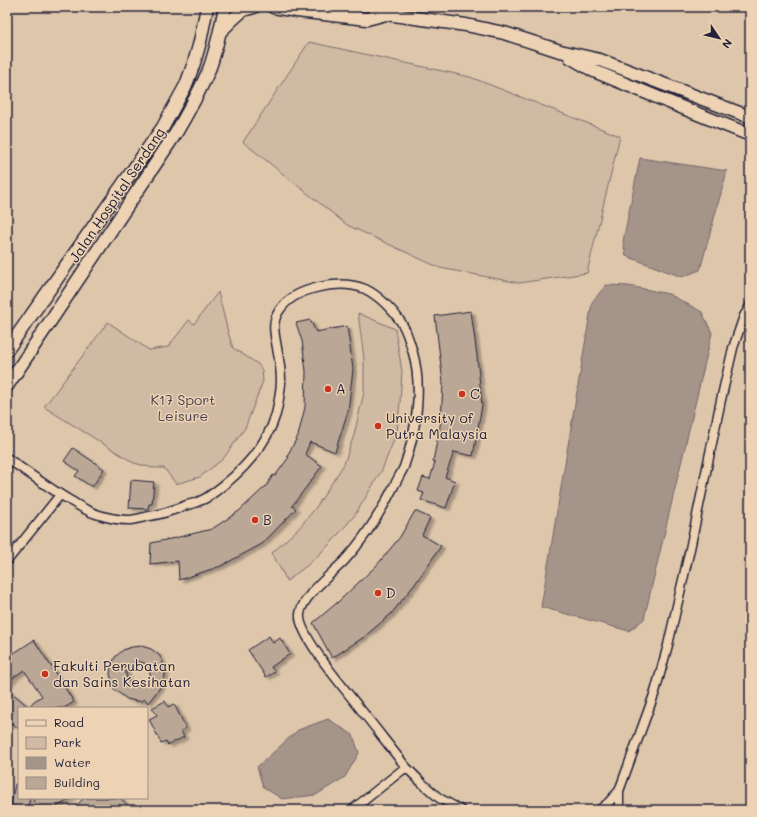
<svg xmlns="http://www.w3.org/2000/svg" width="757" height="817" viewBox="0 0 757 817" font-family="Mali,sans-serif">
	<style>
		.built { fill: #dec6ab; fill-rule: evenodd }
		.green { fill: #d0baa3; stroke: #796e6f }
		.water { fill: #a59489; stroke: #71666a }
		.building { fill: #baa796; stroke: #22223b; fill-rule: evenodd; filter: url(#shadow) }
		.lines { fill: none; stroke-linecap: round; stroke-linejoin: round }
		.street-casing { stroke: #22223b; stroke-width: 11 }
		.secondary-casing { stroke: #22223b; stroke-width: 15 }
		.street { stroke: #edd3b4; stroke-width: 8 }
		.secondary { stroke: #edd3b4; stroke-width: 12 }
		.poi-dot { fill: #c8321e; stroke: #edd3b4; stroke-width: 1.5 }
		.labels { text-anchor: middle; stroke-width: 3; stroke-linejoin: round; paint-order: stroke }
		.street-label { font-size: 14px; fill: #22223b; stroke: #edd3b4 }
		.poi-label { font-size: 14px; fill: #22223b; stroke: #edd3b4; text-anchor: start }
		.park-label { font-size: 14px; fill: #454050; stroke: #edd3b4 }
	</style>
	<defs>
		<filter id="shadow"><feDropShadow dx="4" dy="2.5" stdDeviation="1" flood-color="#0004"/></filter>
	</defs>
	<rect width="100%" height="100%" fill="#edd3b4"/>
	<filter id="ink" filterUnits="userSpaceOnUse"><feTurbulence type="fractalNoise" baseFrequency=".025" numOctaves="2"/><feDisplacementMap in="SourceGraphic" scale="8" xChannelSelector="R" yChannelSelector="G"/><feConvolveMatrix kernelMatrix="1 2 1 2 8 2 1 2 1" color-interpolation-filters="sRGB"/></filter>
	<g filter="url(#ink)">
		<!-- built -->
		<path class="built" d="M 7,7 L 750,7 L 750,119 L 724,133 L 750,145 L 750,810 L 7,810 ZM 19,708 L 147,708 L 147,798 L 19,798 Z"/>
		<!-- green -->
		<path class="green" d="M 309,42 L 470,77 L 620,136 L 587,273 L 519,283 L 440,268 L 347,225 L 243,142 Z
			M 218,292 L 228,332 L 233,348 L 258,364 L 262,370 L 263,381 L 245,428 L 223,459 L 200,477 L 176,484 L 164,468 L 153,468 L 134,463 L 44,407 L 108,322 L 149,350 L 168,347 L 189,320 L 194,324 Z
			M 358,313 L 395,329 L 402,371 L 400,402 L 397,432 L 382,470 L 355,515 L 330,544 L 310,563 L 287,581 L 272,553 L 300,527 L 317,506 L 344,464 L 354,435 L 364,392 L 364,359 Z"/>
		<!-- water -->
		<path class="water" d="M 640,158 L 727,171 L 700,270 L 682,277 L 626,256 L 623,241 Z
			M 606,285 L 629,286 L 669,294 L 702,312 L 712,333 L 644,619 L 629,631 L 541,607 L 592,302 Z
			M 328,719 L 353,735 L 359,753 L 345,777 L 316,795 L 282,799 L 263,787 L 257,767 L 298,730 Z"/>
		<!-- building -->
		<path class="building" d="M 471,311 L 477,356 L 482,405 L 473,456 L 454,452 L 445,477 L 455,481 L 446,508 L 421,500 L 424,493 L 418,491 L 423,477 L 430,479 L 435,462 L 433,461 L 441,421 L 443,383 L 435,316 Z
			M 310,320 L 316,332 L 347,326 L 353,369 L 348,411 L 335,452 L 310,442 L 305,454 L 322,466 L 292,506 L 296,509 L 262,544 L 221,566 L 179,580 L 178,561 L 150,564 L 151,543 L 175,538 L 212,529 L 239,511 L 267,485 L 273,475 L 275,476 L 289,457 L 287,456 L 298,436 L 305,407 L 306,371 L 302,341 L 296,323 Z
			M 73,448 L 104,469 L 92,487 L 75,476 L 79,471 L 64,461 Z
			M 131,480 L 154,482 L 152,504 L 149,504 L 148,509 L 129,508 Z
			M 415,511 L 430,518 L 422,535 L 441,546 L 415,584 L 391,614 L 364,637 L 332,658 L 313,623 L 338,602 L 377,565 L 400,537 Z
			M 269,636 L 273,643 L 280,638 L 290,654 L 271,667 L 275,672 L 266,677 L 248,650 Z
			M 34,640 L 74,702 L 64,708 L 19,708 L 19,729 L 12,723 L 7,729 L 7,689 L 29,707 L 34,701 L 42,696 L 24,670 L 14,677 L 7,685 L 7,665 L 14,662 L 11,655 Z
			M 142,646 L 151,649 L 160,656 L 164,666 L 165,675 L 162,685 L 148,703 L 145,699 L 141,701 L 136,701 L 127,699 L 111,687 L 113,686 L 110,674 L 111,666 L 115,657 L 123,650 L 132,647 ZM 136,661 L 144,663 L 148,666 L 150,672 L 150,676 L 148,681 L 145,684 L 141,686 L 135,686 L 131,684 L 127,679 L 126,675 L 126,670 L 128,666 Z
			M 165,701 L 168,707 L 174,704 L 186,728 L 181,731 L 184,737 L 168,745 L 166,741 L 161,743 L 149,719 L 157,715 L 152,708 Z
			M 15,784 L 19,784 L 19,798 L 30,798 L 27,810 L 10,810 Z
			M 32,798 L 73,798 L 50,810 L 39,810 Z
			M 84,798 L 120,798 L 133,810 L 72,810 Z"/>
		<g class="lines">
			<!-- street casing -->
			<g class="street-casing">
				<path id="street" d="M 7,458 C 28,473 49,488 71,501 C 79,506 87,511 96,514 C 105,517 118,520 128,520 C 135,520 143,517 150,516 C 163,514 174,510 187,505 C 192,504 198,502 202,500 C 207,498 212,494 216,491 C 242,472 267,445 276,414 C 278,406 281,388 281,381 C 281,370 279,358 277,348 C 275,335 271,323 279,311 C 294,287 340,279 365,289 C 378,295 393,310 401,322 C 407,331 410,342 413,353 C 423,389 416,432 404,467 C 401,473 397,480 394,486 C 381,512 365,538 345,560 C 333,573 302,596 300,614 C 297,634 345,689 358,706 C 374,726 390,747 406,767 L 422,783 L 439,798 L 461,810
					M 7,561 L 60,495
					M 352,810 L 406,767
					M 599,810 L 608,803 L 619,791
					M 619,810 L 619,791 L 655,692 L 668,645 L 690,549 L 721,400 L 733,348 L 744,316 L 750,306"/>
			</g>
			<!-- secondary casing -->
			<g class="secondary-casing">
				<path id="secondary" d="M 273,7 L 297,11 L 367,19 L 386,14
					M 374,7 L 386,14 L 466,25 L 504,33 L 560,51 L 600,60 L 750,117
					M 220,32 L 232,20 L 243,10 L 254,7
					M 570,57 L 594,71 L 688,110 L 750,135
					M 7,350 L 163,127 L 186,85 L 194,63 L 200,42 L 207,7
					M 7,386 L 176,133 C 188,112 201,90 210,67 C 217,47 221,27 225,7"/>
			</g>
			<!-- street -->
			<use href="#street" class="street"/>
			<!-- secondary -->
			<use href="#secondary" class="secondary"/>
		</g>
	</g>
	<!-- markers -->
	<g class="poi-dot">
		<circle cx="328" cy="389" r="4"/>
		<circle cx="462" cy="394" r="4"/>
		<circle cx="378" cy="426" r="4"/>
		<circle cx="255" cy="520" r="4"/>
		<circle cx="378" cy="593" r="4"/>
		<circle cx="45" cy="674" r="4"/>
	</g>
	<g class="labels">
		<!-- street labels -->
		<g class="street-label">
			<text transform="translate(117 195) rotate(-56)" y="5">Jalan Hospital Serdang</text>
		</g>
		<!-- poi labels -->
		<g class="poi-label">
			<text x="336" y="394">A</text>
			<text x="470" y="399">C</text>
			<text x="386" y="423">University of<tspan x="386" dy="16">Putra Malaysia</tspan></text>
			<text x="263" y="525">B</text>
			<text x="386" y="598">D</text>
			<text x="53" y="671">Fakulti Perubatan<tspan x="53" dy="16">dan Sains Kesihatan</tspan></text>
		</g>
		<!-- park labels -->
		<g class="park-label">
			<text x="183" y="405">K17 Sport<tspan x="183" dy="16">Leisure</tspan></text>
		</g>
	</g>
	<!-- margin -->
	<rect width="757" height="817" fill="none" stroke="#edd3b4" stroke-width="24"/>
	<rect x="12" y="12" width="733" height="793" fill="none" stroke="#22223b" stroke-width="1.5" filter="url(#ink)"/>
	<!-- legend -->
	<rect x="18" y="707" width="130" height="92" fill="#edd3b4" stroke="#9c8c84"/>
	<rect x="26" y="720" width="20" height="6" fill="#edd3b4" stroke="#9c8c84"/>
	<text x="54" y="727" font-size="12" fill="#22223b">Road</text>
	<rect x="26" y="737" width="20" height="12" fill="#d0baa3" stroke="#9c8c84"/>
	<text x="54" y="747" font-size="12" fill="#22223b">Park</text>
	<rect x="26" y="757" width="20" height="12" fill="#a59489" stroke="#9c8c84"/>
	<text x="54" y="767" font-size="12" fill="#22223b">Water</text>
	<rect x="26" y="777" width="20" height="12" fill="#baa796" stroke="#9c8c84"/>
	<text x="54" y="787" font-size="12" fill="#22223b">Building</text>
	<!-- north arrow -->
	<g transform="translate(719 38) rotate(125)" stroke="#edd3b4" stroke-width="3" paint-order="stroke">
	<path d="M0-3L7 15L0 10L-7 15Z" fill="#22223b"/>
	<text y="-6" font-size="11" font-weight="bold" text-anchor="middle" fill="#22223b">N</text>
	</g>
</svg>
